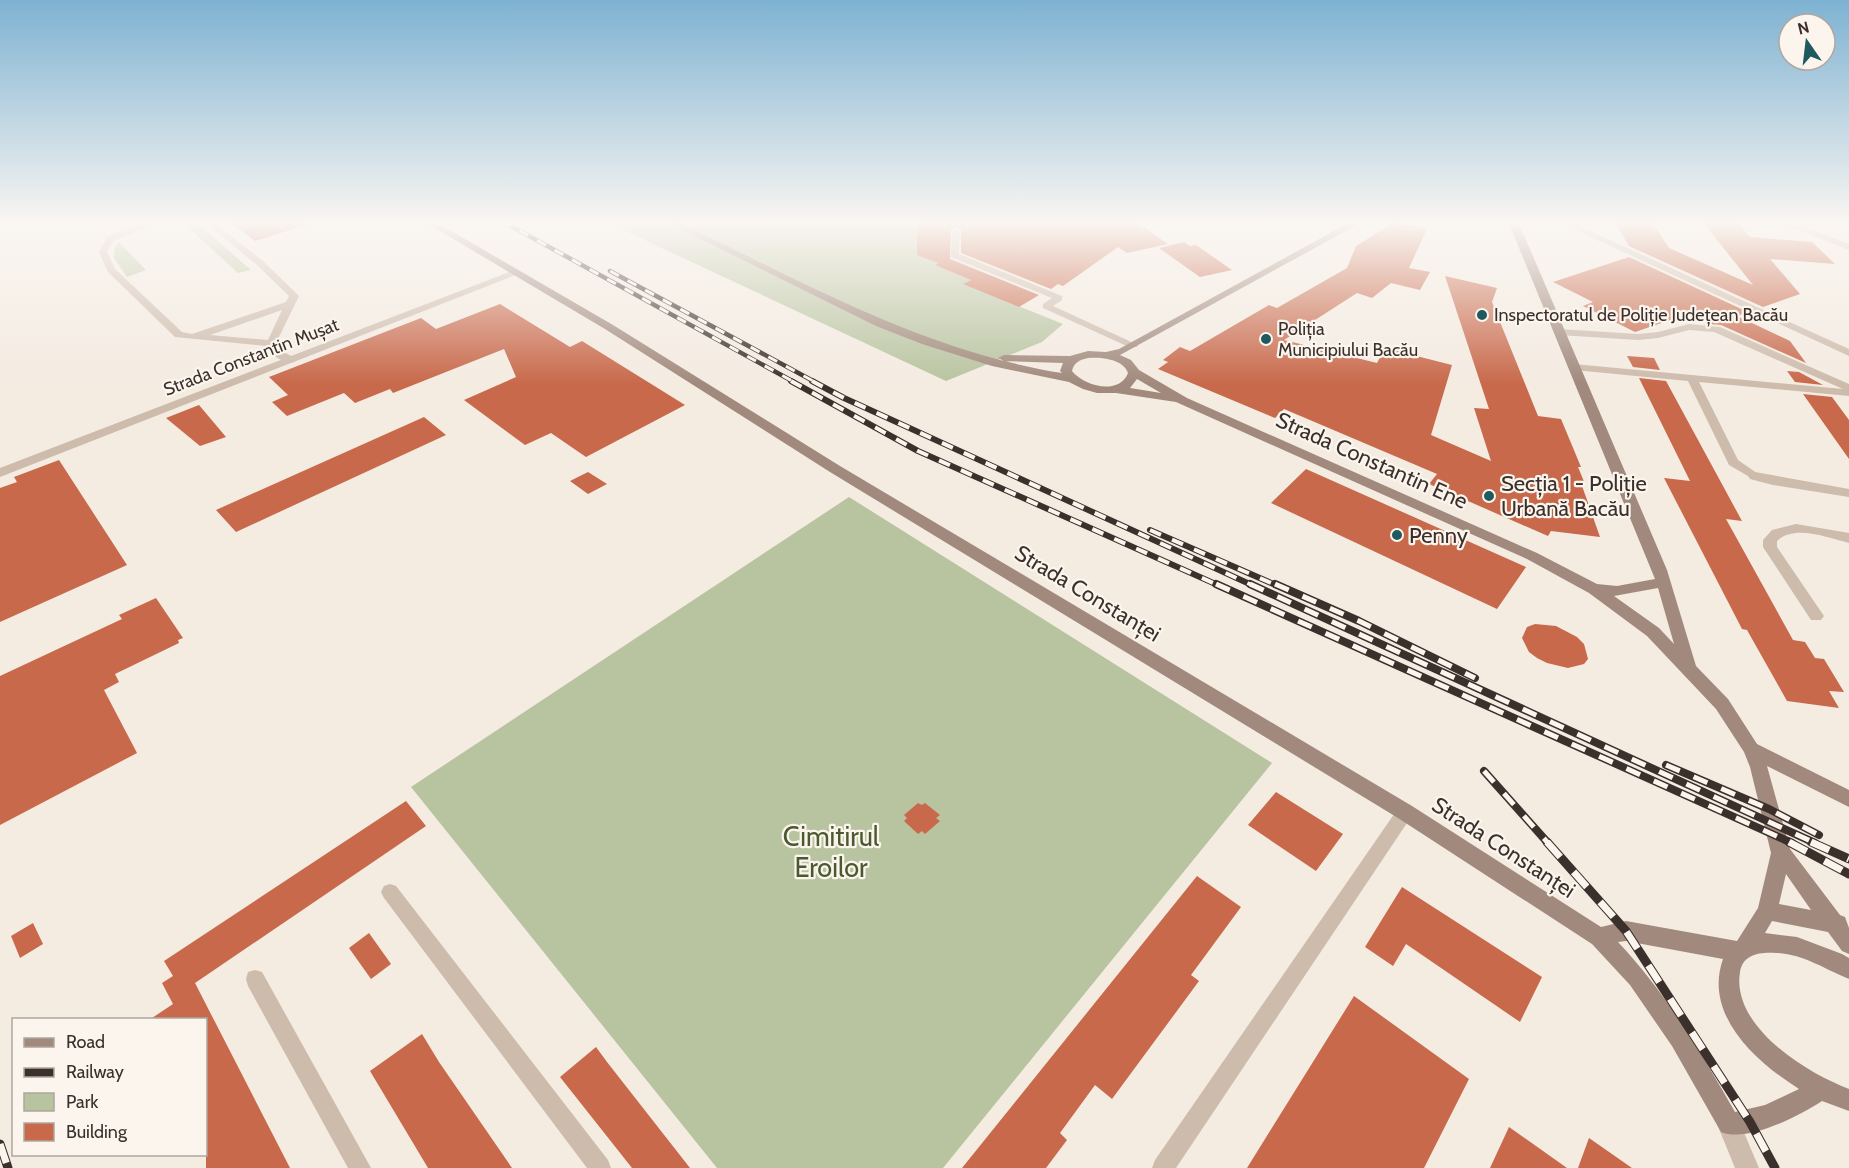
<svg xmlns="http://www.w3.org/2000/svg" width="1849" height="1168" viewBox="0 0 1849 1168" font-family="Cabin,sans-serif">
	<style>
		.green { fill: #b8c4a0 }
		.building { fill: #c8694b }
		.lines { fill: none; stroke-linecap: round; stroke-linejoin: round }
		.lane { fill: #cdbbac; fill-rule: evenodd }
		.street { fill: #cdbbac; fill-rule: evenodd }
		.secondary { fill: #a18a7d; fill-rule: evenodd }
		.rail-far3-casing { stroke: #3b302b; stroke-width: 4.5 }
		.rail-far2-casing { stroke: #3b302b; stroke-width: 6 }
		.rail-far1-casing { stroke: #3b302b; stroke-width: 8 }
		.rail-casing { stroke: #3b302b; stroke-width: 9 }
		.rail-far3 { stroke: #fbf5ee; stroke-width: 3; stroke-dasharray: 10; stroke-linecap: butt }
		.rail-far2 { stroke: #fbf5ee; stroke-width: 4; stroke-dasharray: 12; stroke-linecap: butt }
		.rail-far1 { stroke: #fbf5ee; stroke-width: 5; stroke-dasharray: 15; stroke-linecap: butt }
		.rail { stroke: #fbf5ee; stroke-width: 7; stroke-dasharray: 20; stroke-linecap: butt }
		.poi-dot { fill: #1f5a5e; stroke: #fbf5ee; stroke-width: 2 }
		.labels { text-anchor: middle; stroke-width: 4.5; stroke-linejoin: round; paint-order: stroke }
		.far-poi-label { font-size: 18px; fill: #3b302b; stroke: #fbf5ee; text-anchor: start }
		.far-street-label { font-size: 18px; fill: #3b302b; stroke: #fbf5ee }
		.street-label { font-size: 22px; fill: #3b302b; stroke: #fbf5ee }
		.poi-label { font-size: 22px; fill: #3b302b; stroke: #fbf5ee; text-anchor: start }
		.near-park-label { font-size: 27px; fill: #4a5a2e; stroke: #fbf5ee }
	</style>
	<rect width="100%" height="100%" fill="#f4ebe1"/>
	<!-- green -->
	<path class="green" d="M 181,221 L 195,221 L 251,270 L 238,273 Z
		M 604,221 L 924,221 L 924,224 L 917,224 L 926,249 L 916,254 L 938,263 L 936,265 L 971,280 L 964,284 L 1063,324 L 1042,342 L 946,381 Z
		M 119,242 L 146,270 L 127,277 L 114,258 L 115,247 Z
		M 849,497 L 1272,763 L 943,1168 L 717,1168 L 411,787 Z"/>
	<!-- building -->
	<path class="building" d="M 228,221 L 305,221 L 306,225 L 255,241 Z
		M 924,221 L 1135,221 L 1168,244 L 1127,253 L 1118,247 L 1063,286 L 1058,284 L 1051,289 L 961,253 L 961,230 L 956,227 L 951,230 L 950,259 L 1039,295 L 1019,307 L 963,284 L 971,280 L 935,265 L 938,263 L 917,255 L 917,224 L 924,224 Z
		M 1614,221 L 1651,221 L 1669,248 L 1753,285 L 1702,221 L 1736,221 L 1750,237 L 1812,242 L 1835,264 L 1770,259 L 1800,294 L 1763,307 L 1629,246 Z
		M 1395,222 L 1427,229 L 1409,268 L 1430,272 L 1420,290 L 1391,283 L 1372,298 L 1357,293 L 1284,340 L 1377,363 L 1385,348 L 1452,365 L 1431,435 L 1491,461 L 1474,408 L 1489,409 L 1445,276 L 1497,288 L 1492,302 L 1538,416 L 1561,419 L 1581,467 L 1578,467 L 1585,484 L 1581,483 L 1600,537 L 1551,531 L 1548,536 L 1429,484 L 1437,474 L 1284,409 L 1275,418 L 1158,369 L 1168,362 L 1163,360 L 1180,347 L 1190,351 L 1269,305 L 1277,308 L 1347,268 L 1356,246 Z
		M 1184,242 L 1190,246 L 1196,245 L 1232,270 L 1200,277 L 1159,248 Z
		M 1629,257 L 1748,312 L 1737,316 L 1790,341 L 1806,363 L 1721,325 L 1709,324 L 1688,314 L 1635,332 L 1583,306 L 1593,302 L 1553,282 Z
		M 500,304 L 570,347 L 582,341 L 685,405 L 586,457 L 551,433 L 525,445 L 464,400 L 516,377 L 504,349 L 393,393 L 390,389 L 355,403 L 344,393 L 287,416 L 272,402 L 288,395 L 269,377 L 421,318 L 436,329 Z
		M 1627,356 L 1654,358 L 1660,370 L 1633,367 Z
		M 1787,371 L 1799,372 L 1823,385 L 1795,382 Z
		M 1639,378 L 1666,381 L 1742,521 L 1726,519 L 1793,640 L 1805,642 L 1815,658 L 1824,659 L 1844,692 L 1829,691 L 1839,708 L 1787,701 L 1747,630 L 1742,629 L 1664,478 L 1690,481 Z
		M 1803,394 L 1832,397 L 1849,420 L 1849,459 Z
		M 199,405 L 226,437 L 200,446 L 166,418 Z
		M 424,417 L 446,435 L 236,532 L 216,510 Z
		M 59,460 L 127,565 L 0,622 L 0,488 L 17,482 L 14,477 Z
		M 1306,469 L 1526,567 L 1497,609 L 1271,503 Z
		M 588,472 L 607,484 L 588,494 L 570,481 Z
		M 156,598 L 183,638 L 178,640 L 179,643 L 115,674 L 119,682 L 104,690 L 137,753 L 0,825 L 0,676 L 122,619 L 119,615 Z
		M 1535,624 L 1556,626 L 1577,637 L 1584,644 L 1588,659 L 1584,664 L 1568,668 L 1547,663 L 1537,658 L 1529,652 L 1522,638 L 1527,627 Z
		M 1276,792 L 1343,834 L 1316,871 L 1248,825 Z
		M 406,801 L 426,826 L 195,983 L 290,1168 L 206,1168 L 206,1020 L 149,1020 L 173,1004 L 162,983 L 173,976 L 164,961 Z
		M 918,803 L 922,805 L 925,803 L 940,815 L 936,818 L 940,821 L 925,834 L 922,831 L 918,834 L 904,821 L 907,818 L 904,815 Z
		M 1197,876 L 1241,907 L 1191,975 L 1199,981 L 1112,1099 L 1095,1085 L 1060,1133 L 1067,1140 L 1046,1168 L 962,1168 Z
		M 1402,887 L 1542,977 L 1520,1022 L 1406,944 L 1393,966 L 1365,947 Z
		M 33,923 L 43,944 L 20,958 L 11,936 Z
		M 369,933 L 391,964 L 371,979 L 349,948 Z
		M 1354,996 L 1469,1079 L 1424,1168 L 1247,1168 Z
		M 422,1034 L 439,1062 L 512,1168 L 428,1168 L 370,1071 Z
		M 596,1047 L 607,1062 L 690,1168 L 632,1168 L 560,1077 Z
		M 1509,1127 L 1567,1168 L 1490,1168 Z
		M 1589,1138 L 1632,1168 L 1578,1168 Z"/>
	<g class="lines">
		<!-- lane -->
		<path class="lane" d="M 152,221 L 165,221 L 113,241 L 107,252 L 115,269 L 182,332 L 192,334 L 286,302 L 289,296 L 257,265 L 203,221 L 212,221 L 263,261 L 299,296 L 276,343 L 278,349 L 295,358 L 295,362 C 284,364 271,356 267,346 L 175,337 L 108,272 L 99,252 L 107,237 L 134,225 ZM 282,310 L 268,340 L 210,335 Z
			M 956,229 L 960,232 L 959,254 L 1062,296 L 1062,300 L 1053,306 L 1138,345 L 1137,347 L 1129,347 L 1043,308 L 1043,304 L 1052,298 L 951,257 L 952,232 Z
			M 1689,324 L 1720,327 L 1849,384 L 1849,396 L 1699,382 L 1738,460 L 1761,476 L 1755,480 L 1729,465 L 1688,381 L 1574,370 L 1569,367 L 1574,364 L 1843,389 L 1714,332 L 1689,330 L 1658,338 L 1638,340 L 1559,335 L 1554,332 L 1559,329 L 1638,334 L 1658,332 Z
			M 1405,805 L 1411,807 L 1413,812 L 1411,817 L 1176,1168 L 1152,1168 L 1155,1160 L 1399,807 Z
			M 390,884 L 396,886 L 608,1160 L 611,1168 L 587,1168 L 384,898 L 381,892 L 384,886 Z
			M 255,970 L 262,972 L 371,1168 L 348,1168 L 248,986 L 246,979 L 248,972 Z"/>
		<!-- street -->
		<path class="street" d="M 1556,221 L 1568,221 L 1849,349 L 1849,356 Z
			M 1777,221 L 1790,221 L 1849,244 L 1849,250 Z
			M 512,271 L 521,273 L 0,477 L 0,468 Z
			M 1755,472 L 1849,489 L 1849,497 L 1773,485 L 1750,479 L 1748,476 Z
			M 1796,524 L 1849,533 L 1849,543 C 1828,538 1795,524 1777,541 L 1777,547 L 1824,616 L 1821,620 L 1811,620 L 1763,547 L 1763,540 L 1772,530 Z
			M 1729,1112 L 1737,1116 L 1759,1168 L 1735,1168 L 1717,1124 L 1721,1116 Z"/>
		<!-- secondary -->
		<path class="secondary" d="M 423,221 L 434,221 L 613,325 L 840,466 L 1412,806 L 1601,927 L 1626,921 L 1737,941 L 1758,908 L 1771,853 L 1750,767 L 1744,752 L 1716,709 L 1647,636 L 1589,593 L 1527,559 L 1176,402 L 1116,393 L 1097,393 L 1083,389 L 1069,382 L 992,366 L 922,344 L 876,326 L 664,221 L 676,221 C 801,281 923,351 1062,373 L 1060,371 L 1063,363 L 1004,361 L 998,358 L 1004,355 L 1070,356 L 1088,351 L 1106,352 L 1119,349 L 1352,221 L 1364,221 L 1120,355 L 1131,360 L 1139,370 L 1187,398 L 1537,553 L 1597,584 L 1617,586 L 1655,579 L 1508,221 L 1518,221 L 1667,570 L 1696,666 L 1728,699 L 1757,744 L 1849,790 L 1849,807 L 1767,766 L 1790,849 L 1840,915 L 1845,917 L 1849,928 L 1849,954 L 1842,951 L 1828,932 L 1772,921 L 1765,933 L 1797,937 L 1842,954 L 1849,958 L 1849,979 C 1824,969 1803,954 1776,953 C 1760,952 1743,954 1740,972 C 1731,1026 1806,1073 1849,1089 L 1849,1111 L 1822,1101 C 1799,1116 1747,1143 1721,1132 L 1672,1046 L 1630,985 L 1592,944 L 1398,818 L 830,472 L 605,329 ZM 1088,358 C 1101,357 1123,359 1128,373 C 1119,396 1084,386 1072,371 C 1074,362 1080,360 1088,358 ZM 1137,379 L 1161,393 L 1130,388 ZM 1658,588 L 1674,644 L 1659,628 L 1614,596 ZM 1786,874 L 1811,910 L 1779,904 ZM 1626,941 L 1723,959 C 1703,1015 1756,1062 1799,1089 L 1765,1105 L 1735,1112 C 1700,1051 1666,993 1618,942 Z"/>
		<!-- rail-far3 casing -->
		<g class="rail-far3-casing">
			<path id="rail-far3" d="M 502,221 L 794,382
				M 610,271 L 815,382"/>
		</g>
		<!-- rail-far2 casing -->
		<g class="rail-far2-casing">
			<path id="rail-far2" d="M 791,381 L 918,451 L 1220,586
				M 812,381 L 844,398 L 1254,586
				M 1150,530 L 1278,586"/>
		</g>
		<!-- rail-far1 casing -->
		<g class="rail-far1-casing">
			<path id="rail-far1" d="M 1216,584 L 1792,843
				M 1250,584 L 1815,843
				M 1275,584 L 1359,621 L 1475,678
				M 1666,765 L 1769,809 L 1819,835
				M 1484,771 L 1548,843"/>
		</g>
		<!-- rail casing -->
		<g class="rail-casing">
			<path id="rail" d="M 1547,842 L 1626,931 L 1750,1122 L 1775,1168
				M 1789,842 L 1849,874
				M 1811,842 L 1849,859
				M 0,1144 L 8,1168"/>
		</g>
		<!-- rail-far3 -->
		<use href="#rail-far3" class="rail-far3"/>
		<!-- rail-far2 -->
		<use href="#rail-far2" class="rail-far2"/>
		<!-- rail-far1 -->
		<use href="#rail-far1" class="rail-far1"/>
		<!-- rail -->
		<use href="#rail" class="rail"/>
	</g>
	<!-- sky -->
	<linearGradient id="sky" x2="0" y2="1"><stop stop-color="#7eb2d2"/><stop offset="0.58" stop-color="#faf6f2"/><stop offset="1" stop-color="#faf6f2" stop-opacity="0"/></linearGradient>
	<rect width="1849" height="384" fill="url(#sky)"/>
	<!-- markers -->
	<g class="poi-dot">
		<circle cx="1482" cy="315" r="6"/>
		<circle cx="1266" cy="339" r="6"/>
		<circle cx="1489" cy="496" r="6"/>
		<circle cx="1397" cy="535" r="6"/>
	</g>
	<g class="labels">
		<!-- far-poi labels -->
		<g class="far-poi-label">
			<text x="1494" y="321">Inspectoratul de Poliție Județean Bacău</text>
			<text x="1278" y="335">Poliția<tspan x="1278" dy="21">Municipiului Bacău</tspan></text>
		</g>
		<!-- far-street labels -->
		<g class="far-street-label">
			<text transform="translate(251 357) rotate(-21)" y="6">Strada Constantin Mușat</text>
		</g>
		<!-- street labels -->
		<g class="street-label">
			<text transform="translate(1372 460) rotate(24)" y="8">Strada Constantin Ene</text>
			<text transform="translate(1088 593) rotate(31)" y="8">Strada Constanței</text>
			<text transform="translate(1504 847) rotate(33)" y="8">Strada Constanței</text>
		</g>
		<!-- poi labels -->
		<g class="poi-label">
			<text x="1501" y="491">Secția 1 - Poliție<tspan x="1501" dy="25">Urbană Bacău</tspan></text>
			<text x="1409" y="543">Penny</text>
		</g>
		<!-- near-park labels -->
		<g class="near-park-label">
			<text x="831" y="846">Cimitirul<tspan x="831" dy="31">Eroilor</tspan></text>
		</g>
	</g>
	<!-- legend -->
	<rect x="12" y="1018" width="195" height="138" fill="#fbf5ee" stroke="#aea6a0" stroke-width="1.5"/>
	<rect x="24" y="1038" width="30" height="9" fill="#a18a7d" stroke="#aea6a0" stroke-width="1.5"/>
	<text x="66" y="1048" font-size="18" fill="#3b302b">Road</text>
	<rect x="24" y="1068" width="30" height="9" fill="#3b302b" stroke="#aea6a0" stroke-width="1.5"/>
	<text x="66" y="1078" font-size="18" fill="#3b302b">Railway</text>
	<rect x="24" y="1093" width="30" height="18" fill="#b8c4a0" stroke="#aea6a0" stroke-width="1.5"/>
	<text x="66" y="1108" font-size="18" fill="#3b302b">Park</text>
	<rect x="24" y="1123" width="30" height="18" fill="#c8694b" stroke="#aea6a0" stroke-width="1.5"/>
	<text x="66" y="1138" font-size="18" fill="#3b302b">Building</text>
	<!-- north arrow -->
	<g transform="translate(1807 42) rotate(346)"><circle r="28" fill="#fbf5ee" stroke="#aea6a0" stroke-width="1.5"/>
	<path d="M0-4.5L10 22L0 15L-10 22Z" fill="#1f5a5e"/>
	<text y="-9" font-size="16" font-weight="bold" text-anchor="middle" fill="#3b302b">N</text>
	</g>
</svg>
